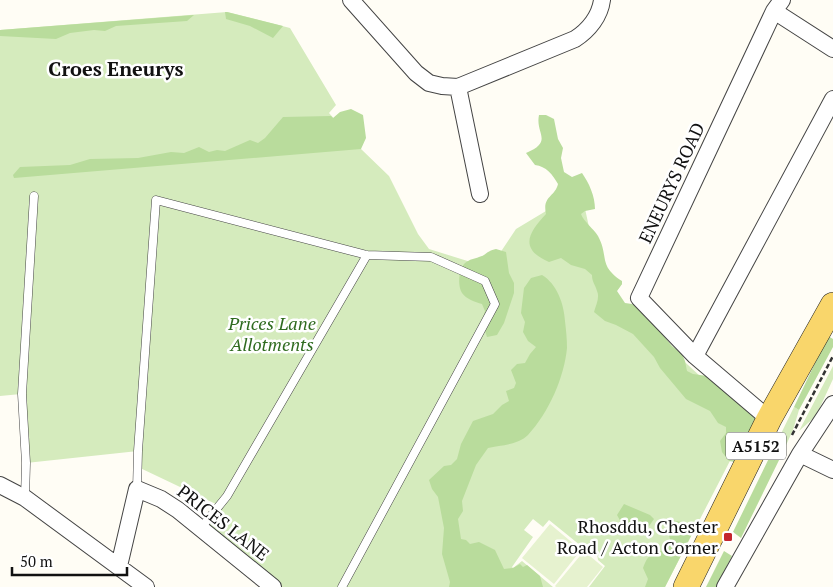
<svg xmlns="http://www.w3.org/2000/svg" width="833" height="587" viewBox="0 0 833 587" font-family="'PT Serif',serif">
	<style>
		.green { fill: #d5ebbd }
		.forest { fill: #b9dc9c }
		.pitch { fill: #e6f2cf }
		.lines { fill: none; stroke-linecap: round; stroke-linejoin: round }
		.lane-casing { stroke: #444; stroke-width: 9 }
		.street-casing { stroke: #444; stroke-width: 18 }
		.primary-casing { stroke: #222; stroke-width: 26 }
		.path { stroke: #333; stroke-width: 2.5; stroke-dasharray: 5 2.5; stroke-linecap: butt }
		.lane { stroke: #fff; stroke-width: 8 }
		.street { stroke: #fff; stroke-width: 16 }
		.primary { stroke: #f9d66b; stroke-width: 25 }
		.poi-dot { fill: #c4262e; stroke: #fff; stroke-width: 2 }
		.labels { text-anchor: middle; stroke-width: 5; stroke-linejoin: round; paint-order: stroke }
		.shield { fill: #fff; stroke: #585858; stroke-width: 1 }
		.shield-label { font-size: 16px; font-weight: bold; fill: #111 }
		.street-label { font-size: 18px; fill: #111; stroke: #fff }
		.park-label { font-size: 18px; font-style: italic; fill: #2f6b1f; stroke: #fff }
		.poi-label { font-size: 18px; fill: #111; stroke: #fff; text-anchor: end }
		.quarter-label { font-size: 20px; font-weight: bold; fill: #111; stroke: #fff }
	</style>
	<rect width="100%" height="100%" fill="#fffdf5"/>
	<!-- green -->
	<path class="green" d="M 227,12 L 290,28 L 336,105 L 329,113 L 361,149 L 389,176 L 418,234 L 429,249 L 490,268 L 516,229 L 581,190 L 595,255 L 622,284 L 613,296 L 750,422 L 665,587 L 589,587 L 605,566 L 598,560 L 597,554 L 591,554 L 549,520 L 543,527 L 533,519 L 524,530 L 533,537 L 512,567 L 513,568 L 522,561 L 553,587 L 273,587 L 201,528 L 220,506 L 138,467 L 138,451 L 26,463 L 21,394 L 0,396 L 0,30 Z
		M 833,366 L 833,379 L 816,416 L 799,431 Z
		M 794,407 L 799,410 L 793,430 L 782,454 L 773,450 Z"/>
	<!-- forest -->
	<path class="forest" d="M 225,12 L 227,12 L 283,26 L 273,38 L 250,26 L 226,19 Z
		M 194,15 L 187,21 L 116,26 L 105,31 L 94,30 L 70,33 L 56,39 L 0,36 L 0,30 Z
		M 351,109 L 363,115 L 366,138 L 361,149 L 14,178 L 13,175 L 20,167 L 70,165 L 90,159 L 138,158 L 171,152 L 184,153 L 199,147 L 209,152 L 217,150 L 225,151 L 250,140 L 258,143 L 265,138 L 283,117 L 331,116 L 333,118 L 340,112 Z
		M 539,115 L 546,115 L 554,119 L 558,139 L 563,148 L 561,158 L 564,172 L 572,177 L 582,173 C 589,183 595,196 595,209 L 585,211 L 581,214 C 584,222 593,228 598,236 C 609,256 598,266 622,281 L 622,284 L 617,291 L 625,303 L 632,304 L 641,310 L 645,317 L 655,325 L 672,346 L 682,354 L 685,361 L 687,371 L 693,374 L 707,376 L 765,420 L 735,462 L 729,461 L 722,452 L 720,441 L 726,433 L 726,427 L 718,423 L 710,411 L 686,399 L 660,368 L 654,357 L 633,334 L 616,325 L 605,321 L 594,312 C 596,305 600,297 597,291 C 595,284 592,282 592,275 L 585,269 L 571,265 L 561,258 L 549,262 C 519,249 528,233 546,214 C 542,196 555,197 558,184 C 553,175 546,166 535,165 L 526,153 C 554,141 535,134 539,115 Z
		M 496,249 L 506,252 L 509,273 L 514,283 L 514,293 L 504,323 L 497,335 L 487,337 L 482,321 L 485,311 L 482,304 C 475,302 466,299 462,293 C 457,285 459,269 465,263 C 470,259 474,259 479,257 C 487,255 486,251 496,249 Z
		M 542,275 C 557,284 564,304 565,321 C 566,330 567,339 567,348 C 564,378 549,412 528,435 C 518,445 501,445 488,448 L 476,465 L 462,501 L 463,511 L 458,519 L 461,539 L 466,540 L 470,544 L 479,542 L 495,550 L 504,569 L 513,568 L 520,564 L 523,567 L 527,565 L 540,576 L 543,587 L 449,587 L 450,582 L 442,554 L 444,528 L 438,497 L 432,489 L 429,480 L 444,466 L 451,465 L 457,459 L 461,444 L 473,421 L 493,414 L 502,405 L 509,401 L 506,391 L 514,388 L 516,383 L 511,370 L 517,364 L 525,363 L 530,354 L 536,347 L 528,341 L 523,332 L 525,322 L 521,313 L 524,288 L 531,278 Z
		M 828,336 L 833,339 L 833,347 L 799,410 L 794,407 Z
		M 773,450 L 782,454 L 741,538 L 733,532 Z
		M 624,504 L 650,515 L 654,519 L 647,529 L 633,533 L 623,526 L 617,515 Z
		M 671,520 L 687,523 L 695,528 L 665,587 L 645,587 L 648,579 L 643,568 C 648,555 652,551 665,551 L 671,544 L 667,526 Z
		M 724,551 L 732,556 L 716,587 L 706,587 Z"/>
	<!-- pitch -->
	<path class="pitch" d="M 550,524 L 581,550 L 554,584 L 522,558 Z
		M 584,551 L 603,567 L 587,587 L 556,587 L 555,586 Z"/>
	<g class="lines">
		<!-- lane casing -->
		<g class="lane-casing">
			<path id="lane" d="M 137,489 L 138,451 L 156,200 L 367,255 L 431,257 L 485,281 L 495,304 L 342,587
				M 25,498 L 26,463 L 22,394 L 34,196
				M 201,528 L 227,496 L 367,255"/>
		</g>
		<!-- street casing -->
		<g class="street-casing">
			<path id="street" d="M 351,0 L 416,73 L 429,83 L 442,86 L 458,87 L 575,39 C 589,30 600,16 602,0
				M 774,11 L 833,49
				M 458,87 L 480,194
				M 695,356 L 833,99
				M 769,419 L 695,356 L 639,298 L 774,11 L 782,0
				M 800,454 L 833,470
				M 0,485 L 25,498 L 146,587
				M 119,566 L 137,489 L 161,499 L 178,510 L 273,587
				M 725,587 L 800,454 L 833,404"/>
		</g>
		<!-- primary casing -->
		<g class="primary-casing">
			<path id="primary" d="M 686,587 L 769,419 L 833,305"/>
		</g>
		<!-- path -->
		<path class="path" d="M 792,435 L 833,356"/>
		<!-- lane -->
		<use href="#lane" class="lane"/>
		<!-- street -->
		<use href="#street" class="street"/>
		<!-- primary -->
		<use href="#primary" class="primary"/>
	</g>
	<!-- markers -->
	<rect class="poi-dot" x="723" y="532" width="10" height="10" rx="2.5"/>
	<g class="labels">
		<!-- shield labels -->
		<rect class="shield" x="726" y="432.5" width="60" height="27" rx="4"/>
		<g class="shield-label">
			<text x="756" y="452">A5152</text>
		</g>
		<!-- street labels -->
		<g class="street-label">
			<text transform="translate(672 183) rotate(-65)" y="6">ENEURYS ROAD</text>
			<text transform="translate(223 523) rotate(38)" y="6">PRICES LANE</text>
		</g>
		<!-- park labels -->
		<g class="park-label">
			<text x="272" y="330">Prices Lane<tspan x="272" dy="21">Allotments</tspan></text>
		</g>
		<!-- poi labels -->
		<g class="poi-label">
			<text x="718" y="533">Rhosddu, Chester<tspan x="718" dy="21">Road / Acton Corner</tspan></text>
		</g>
		<!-- quarter labels -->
		<g class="quarter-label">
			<text x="116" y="76">Croes Eneurys</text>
		</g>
	</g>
	<!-- scale -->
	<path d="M12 567v8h115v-8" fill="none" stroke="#111111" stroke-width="2.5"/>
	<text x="20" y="567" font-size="15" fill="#111111" stroke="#ffffff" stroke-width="4" paint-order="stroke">50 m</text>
</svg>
